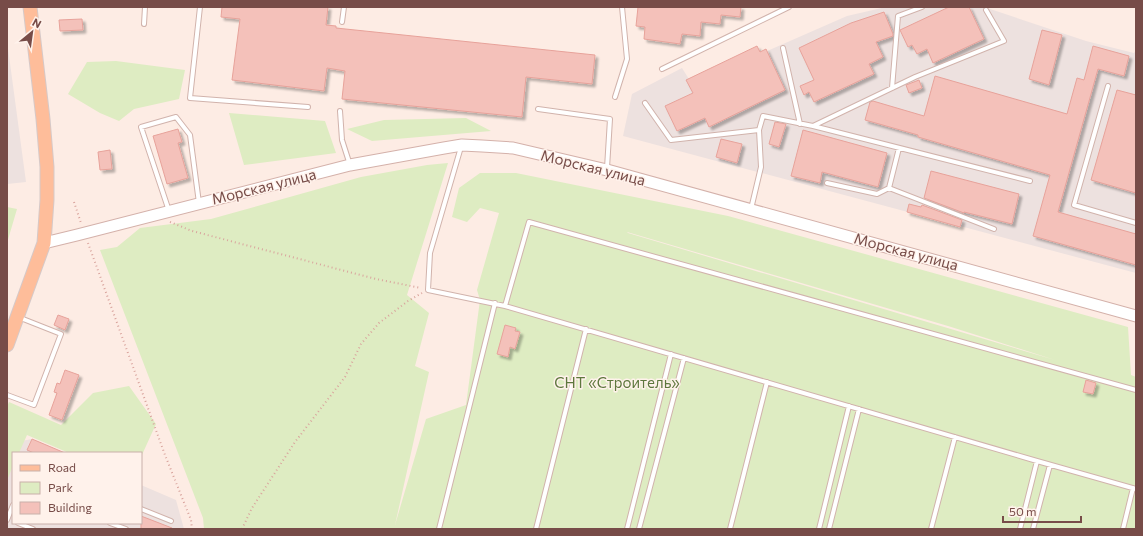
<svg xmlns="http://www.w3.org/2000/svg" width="1143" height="536" viewBox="0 0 1143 536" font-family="Commissioner,sans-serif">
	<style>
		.industrial { fill: #ede1df }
		.green { fill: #deecc2; fill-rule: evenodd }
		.building { fill: #f4c1ba; stroke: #e7a29a; filter: url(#shadow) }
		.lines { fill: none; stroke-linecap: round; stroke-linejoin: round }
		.lane-casing { stroke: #d1b3ac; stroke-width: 6 }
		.secondary-casing { stroke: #d4b1aa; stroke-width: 13 }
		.primary-casing { stroke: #d6c9c8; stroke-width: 15 }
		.path { stroke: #d9a49d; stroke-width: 2; stroke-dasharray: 1 3; stroke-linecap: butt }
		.lane { stroke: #fff; stroke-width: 4 }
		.secondary { stroke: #fff; stroke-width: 11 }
		.primary { stroke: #febd9a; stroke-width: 13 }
		.labels { text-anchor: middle; stroke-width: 3; stroke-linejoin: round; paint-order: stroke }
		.street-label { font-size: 15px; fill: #774c48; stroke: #fff2eb }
		.park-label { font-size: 15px; fill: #5e773d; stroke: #fff2eb }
	</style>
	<defs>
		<filter id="shadow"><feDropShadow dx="3" dy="3" stdDeviation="1" flood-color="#0004"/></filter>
	</defs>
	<rect width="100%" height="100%" fill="#fdece4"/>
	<!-- industrial -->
	<path class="industrial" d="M 886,7 L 984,7 L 1086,41 L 1134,53 L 1136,50 L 1136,273 L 623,136 L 632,94 L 682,68 L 692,84 L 847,16 Z
		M 7,41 L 26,182 L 7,184 Z
		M 32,439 L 65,453 L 13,453 L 13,523 L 141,523 L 141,485 L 176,500 L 184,529 L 7,529 L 7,463 L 16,442 Z"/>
	<!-- green -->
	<path class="green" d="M 116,61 L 185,70 L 179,99 L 134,109 L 119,121 L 100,113 L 68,94 L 87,62 Z
		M 229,113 L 325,121 L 336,153 L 244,165 Z
		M 466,118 L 491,131 L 372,141 L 347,129 L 384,120 Z
		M 448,163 L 407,295 L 429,313 L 415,366 L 429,372 L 395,525 L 426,419 L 466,405 L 480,300 L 477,290 L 499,213 L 480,208 L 467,222 L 452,217 L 459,188 L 480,173 L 516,173 L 728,216 L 1128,327 L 1131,375 L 1136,377 L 1136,529 L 204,529 L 203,518 L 100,250 L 117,247 L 140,228 L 211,219 L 361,177 L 427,165 ZM 627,232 L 948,326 L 1055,360 L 628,233 Z
		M 7,207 L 17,209 L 7,243 Z
		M 129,386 L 156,424 L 141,457 L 141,453 L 69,453 L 27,435 L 19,453 L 13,453 L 13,466 L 7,480 L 7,407 L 9,402 L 61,425 L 93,393 Z"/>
	<!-- building -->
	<path class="building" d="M 222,7 L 328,7 L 326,25 L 336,26 L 336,28 L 595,55 L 592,84 L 526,77 L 522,117 L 342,99 L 345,71 L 327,68 L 324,91 L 232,80 L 240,19 L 221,17 Z
		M 638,7 L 741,7 L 740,17 L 721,15 L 720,24 L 701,22 L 700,36 L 682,34 L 680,44 L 644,39 L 645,27 L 636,26 Z
		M 949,7 L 969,7 L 984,39 L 933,63 L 927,49 L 917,54 L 912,45 L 908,47 L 900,30 Z
		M 884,12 L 893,34 L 893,36 L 876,42 L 883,57 L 869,64 L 874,74 L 814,102 L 809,92 L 804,95 L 800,86 L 814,80 L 799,48 L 851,23 Z
		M 82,19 L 83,30 L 60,31 L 59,20 Z
		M 1042,30 L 1062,35 L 1049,85 L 1029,79 Z
		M 757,46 L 760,52 L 766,49 L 785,90 L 709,127 L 705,118 L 677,131 L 665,106 L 693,93 L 686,80 Z
		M 1093,46 L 1129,56 L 1124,76 L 1098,69 L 1058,212 L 1136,234 L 1136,265 L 1033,236 L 1050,175 L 918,137 L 918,135 L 865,120 L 870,102 L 873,101 L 924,116 L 935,76 L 1067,114 L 1077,78 L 1084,80 Z
		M 919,80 L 922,88 L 909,93 L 906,85 Z
		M 1117,90 L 1136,95 L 1136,193 L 1091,180 Z
		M 775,122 L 786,124 L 779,147 L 769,144 Z
		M 178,129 L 182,142 L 178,143 L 188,178 L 167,184 L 153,136 Z
		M 803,130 L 887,153 L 878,187 L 822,172 L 820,183 L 791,176 Z
		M 721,139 L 742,144 L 737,163 L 716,157 Z
		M 110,150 L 112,169 L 100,170 L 98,152 Z
		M 931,171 L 1019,194 L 1012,224 L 964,212 L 964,213 L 924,198 Z
		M 909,204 L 921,207 L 922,205 L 962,220 L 960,227 L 907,212 Z
		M 58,315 L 69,319 L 65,330 L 54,325 Z
		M 505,325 L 516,328 L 515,331 L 520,332 L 515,349 L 510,347 L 508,357 L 497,354 Z
		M 65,370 L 79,375 L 62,420 L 49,415 L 57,393 L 54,392 L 57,383 L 60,384 Z
		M 1086,380 L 1096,383 L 1093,394 L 1083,392 Z
		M 32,439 L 65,453 L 34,453 L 27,450 Z
		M 141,516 L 172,528 L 172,529 L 141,529 Z"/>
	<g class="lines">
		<!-- lane casing -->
		<g class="lane-casing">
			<path id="lane" d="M 200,7 L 190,98 L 308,107
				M 342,22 L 344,7
				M 144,24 L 145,7
				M 783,48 L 800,124
				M 662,69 L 789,7
				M 1108,86 L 1074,205 L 1136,223
				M 892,88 L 898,16 L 922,7
				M 615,97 L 627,59 L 622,7
				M 645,103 L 671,140 L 759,130
				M 538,109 L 610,119 L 607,168
				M 340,111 L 342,140 L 350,165
				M 813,126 L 1030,181
				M 461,147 L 430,253 L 428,290 L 505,306 L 1037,461 L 1136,489
				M 899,148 L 889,188 L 994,229
				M 827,183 L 877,194 L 889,188
				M 751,209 L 761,167 L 759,130 L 763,116 L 813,126 L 915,77 L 1004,41 L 986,10
				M 169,211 L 141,127 L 176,117 L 190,135 L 199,203
				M 505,306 L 529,222 L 1136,390
				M 7,395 L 34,405 L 61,334 L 18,317
				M 141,509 L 171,521
				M 7,520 L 13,505
				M 18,523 L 33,529
				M 110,523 L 126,529
				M 439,529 L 495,303
				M 536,529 L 586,329
				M 627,529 L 671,354
				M 639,529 L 684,358
				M 730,529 L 767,382
				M 819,529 L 849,406
				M 829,529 L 859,409
				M 931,529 L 955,437
				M 1020,529 L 1037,461
				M 1033,529 L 1050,465
				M 1123,529 L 1133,488"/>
		</g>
		<!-- secondary casing -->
		<g class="secondary-casing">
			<path id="secondary" d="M 44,243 L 77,235 L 350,165 L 444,148 L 462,145 L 482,146 L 513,148 L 607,170 L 1136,316"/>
		</g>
		<!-- primary casing -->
		<g class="primary-casing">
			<path id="primary" d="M 7,345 L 44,243 L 47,200 L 47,167 L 43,119 L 30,7"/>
		</g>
		<!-- path -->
		<path class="path" d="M 74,202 L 81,223
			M 170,222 L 192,231 L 376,279 L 421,288
			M 88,243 L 165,455 L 191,520 L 192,529
			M 242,529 L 252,508 L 295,442 L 345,377 L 361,344 L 379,323 L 408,301 L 422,293"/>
		<!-- lane -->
		<use href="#lane" class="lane"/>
		<!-- secondary -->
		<use href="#secondary" class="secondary"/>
		<!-- primary -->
		<use href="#primary" class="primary"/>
	</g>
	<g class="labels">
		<!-- street labels -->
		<g class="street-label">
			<text transform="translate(593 168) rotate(14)" y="5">Морская улица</text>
			<text transform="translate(264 187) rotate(-14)" y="5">Морская улица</text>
			<text transform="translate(906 252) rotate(15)" y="5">Морская улица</text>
		</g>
		<!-- park labels -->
		<g class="park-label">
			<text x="617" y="388">СНТ «Строитель»</text>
		</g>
	</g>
	<!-- border -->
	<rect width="1143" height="536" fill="none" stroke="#774c48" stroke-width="16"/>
	<!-- legend -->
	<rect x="12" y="452" width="130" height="72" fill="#fff2eb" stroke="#c9b0aa"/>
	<rect x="20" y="465" width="20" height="6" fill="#febd9a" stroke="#c9b0aa"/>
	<text x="48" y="472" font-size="12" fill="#774c48">Road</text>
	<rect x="20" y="482" width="20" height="12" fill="#deecc2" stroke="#c9b0aa"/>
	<text x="48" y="492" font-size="12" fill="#774c48">Park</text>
	<rect x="20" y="502" width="20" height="12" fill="#f4c1ba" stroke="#c9b0aa"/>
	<text x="48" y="512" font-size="12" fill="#774c48">Building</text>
	<!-- north arrow -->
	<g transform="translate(32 32) rotate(29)" stroke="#fff2eb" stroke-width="3" paint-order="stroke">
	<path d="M0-3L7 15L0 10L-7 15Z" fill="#774c48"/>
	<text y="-6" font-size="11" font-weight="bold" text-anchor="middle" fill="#774c48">N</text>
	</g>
	<!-- scale -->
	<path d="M1003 516v6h78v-6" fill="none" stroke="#774c48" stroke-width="2"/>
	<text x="1009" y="516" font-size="12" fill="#774c48" stroke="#fff2eb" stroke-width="3" paint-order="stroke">50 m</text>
</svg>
